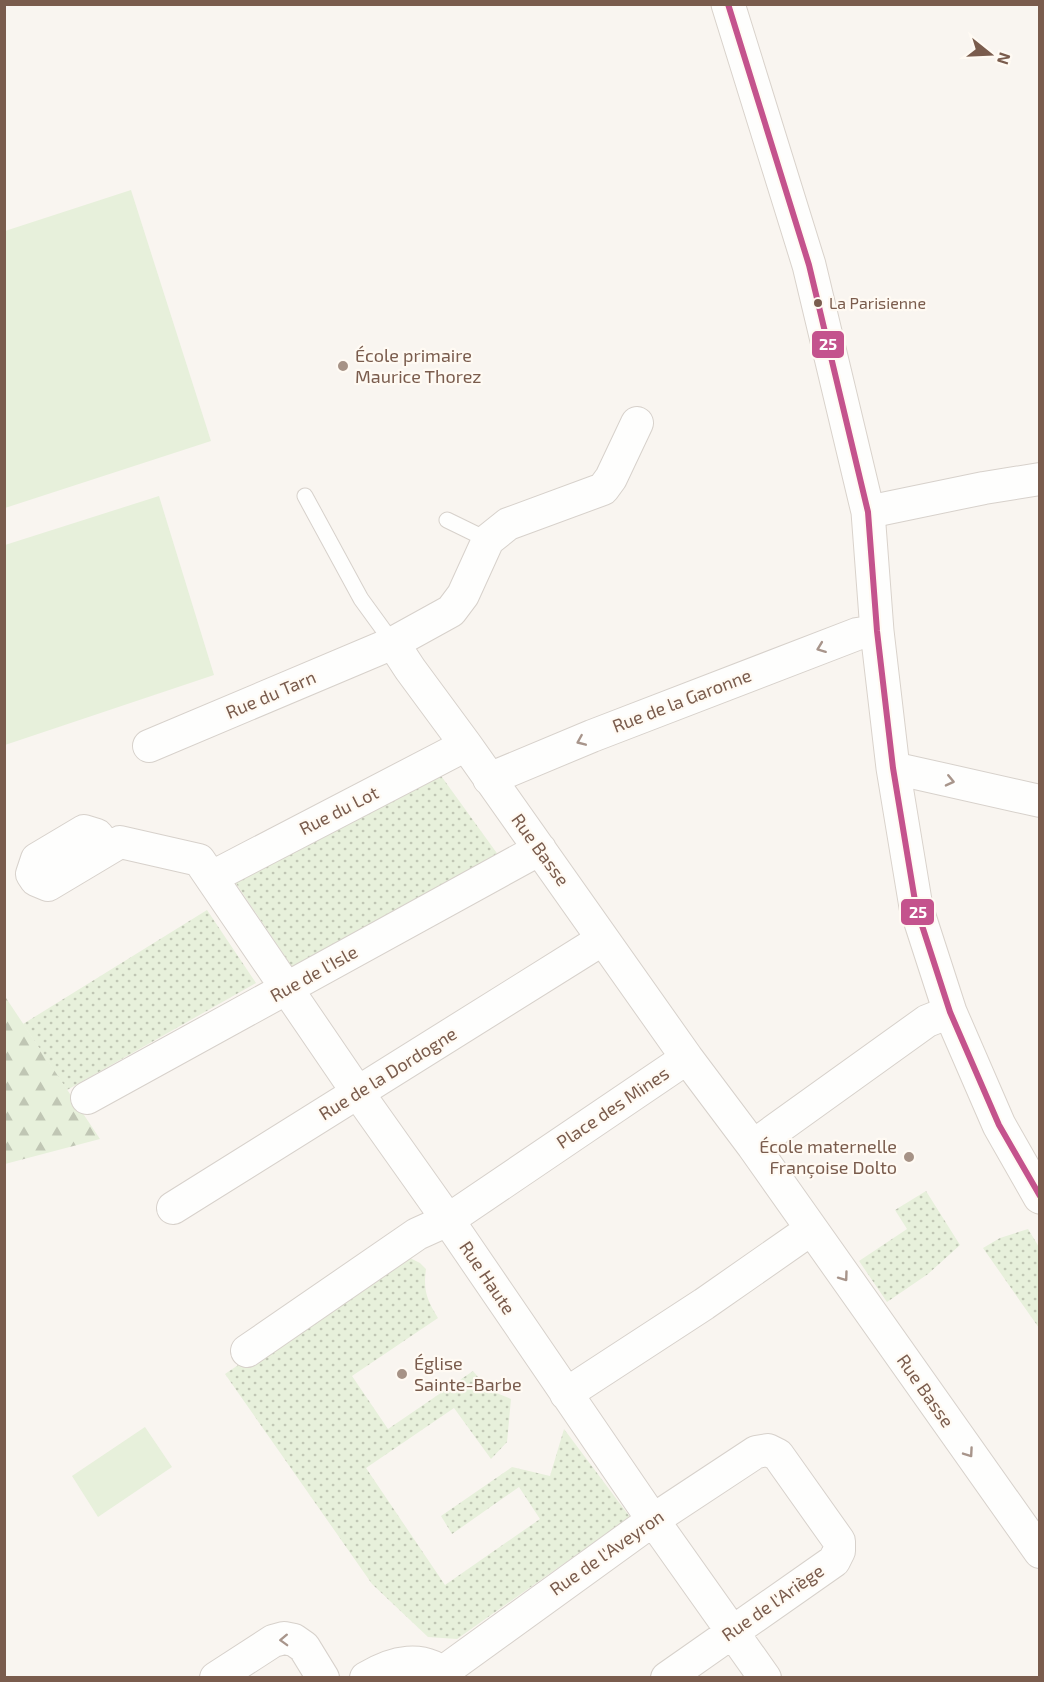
<svg xmlns="http://www.w3.org/2000/svg" width="1044" height="1682" viewBox="0 0 1044 1682" font-family="'Exo 2',sans-serif">
	<style>
		.grass { fill: url(#grass-dots) }
		.forest { fill: url(#forest-firs) }
		.park { fill: #e7f0db }
		.lines { fill: none; stroke-linecap: round; stroke-linejoin: round }
		.lane-casing { stroke: #d7d1cb; stroke-width: 17 }
		.street-casing { stroke: #d7d1cb; stroke-width: 34 }
		.secondary-casing { stroke: #d9d2cb; stroke-width: 35 }
		.lane { stroke: #fefefd; stroke-width: 15 }
		.street { stroke: #fefefd; stroke-width: 32 }
		.secondary { stroke: #fefefd; stroke-width: 33 }
		.bus-1-casing { stroke: #fffaf3; stroke-width: 10 }
		.bus-1 { stroke: #c4538d; stroke-width: 6 }
		.oneway { stroke: #a8958b }
		.bus-dot { fill: #7a5c4d; stroke: #fffaf3; stroke-width: 2 }
		.poi-dot { fill: #a69286; stroke: #fffaf3; stroke-width: 2 }
		.labels { text-anchor: middle; stroke-width: 4.5; stroke-linejoin: round; paint-order: stroke }
		.bus-label { font-size: 16px; fill: #7a5c4d; stroke: #fffaf3; text-anchor: start }
		.poi-label { font-size: 18px; fill: #7a5c4d; stroke: #fffaf3; text-anchor: start }
		.street-label { font-size: 18px; fill: #7a5c4d; stroke: #fffaf3 }
		.line-badge { stroke: #fffaf3; stroke-width: 2 }
		.badge-label { font-size: 16px; text-anchor: middle; font-weight: bold; fill: #fff }
	</style>
	<defs>
		<pattern id="grass-dots" width="8" height="8" patternUnits="userSpaceOnUse" patternTransform="scale(1.5)"><rect width="8" height="8" fill="#e7f0db"/><path d="M2 2h.1M6 6h.1" fill="none" stroke="#c0c6b4" stroke-width="1.8" stroke-linecap="round"/></pattern>
		<pattern id="forest-firs" width="22" height="20" patternUnits="userSpaceOnUse" patternTransform="scale(1.5)"><rect width="22" height="20" fill="#e7f0db"/><path d="M5 1l3.5 6h-7zM16 11l3.5 6h-7z" fill="#c0c6b4"/></pattern>
	</defs>
	<rect width="100%" height="100%" fill="#f9f5f0"/>
	<!-- grass -->
	<path class="grass" d="M 439,773 L 504,863 L 298,976 L 231,876 Z
		M 207,910 L 256,983 L 67,1090 L 23,1024 Z
		M 926,1191 L 960,1245 L 928,1274 L 887,1302 L 859,1261 L 907,1229 L 895,1210 Z
		M 1028,1229 L 1039,1247 L 1039,1328 L 983,1248 L 1000,1238 Z
		M 408,1257 L 420,1263 L 426,1269 C 423,1291 427,1300 438,1318 L 352,1376 L 388,1429 L 473,1371 L 489,1390 L 511,1399 L 507,1442 L 491,1459 L 454,1408 L 366,1468 L 445,1585 L 540,1519 L 519,1487 L 452,1534 L 441,1516 L 512,1467 L 550,1476 L 564,1429 L 630,1517 L 457,1639 L 428,1637 L 372,1584 L 225,1374 L 394,1260 Z"/>
	<!-- forest -->
	<path class="forest" d="M 4,995 L 100,1139 L 5,1164 Z"/>
	<!-- park -->
	<path class="park" d="M 131,190 L 211,441 L 5,508 L 5,231 Z
		M 159,496 L 214,675 L 5,745 L 5,545 Z
		M 145,1427 L 172,1467 L 98,1517 L 72,1476 Z"/>
	<g class="lines">
		<!-- lane casing -->
		<g class="lane-casing">
			<path id="lane" d="M 305,496 L 361,599 L 393,643
				M 447,520 L 488,540"/>
		</g>
		<!-- street casing -->
		<g class="street-casing">
			<path id="street" d="M 868,512 L 984,488 L 1040,479
				M 393,643 L 410,669 L 466,745 L 687,1058 L 753,1146 L 1040,1552
				M 149,746 L 393,643 L 451,611 L 463,595 L 488,540 L 508,524 L 603,489 L 611,478 L 637,423
				M 893,768 L 1040,801
				M 489,779 L 592,736 L 857,634 L 877,631
				M 107,848 L 97,835 L 84,831 L 37,859 L 32,874 L 36,880 L 48,885 L 120,842 L 199,860 L 358,1093 L 448,1220 L 653,1520 L 765,1678
				M 212,877 L 466,745
				M 87,1098 L 540,849
				M 753,1146 L 927,1021 L 950,1012
				M 173,1208 L 603,939
				M 247,1351 L 417,1234 L 448,1220 L 687,1058
				M 566,1394 L 704,1304 L 810,1230
				M 443,1672 L 653,1520 L 756,1452 L 768,1450 L 778,1455 L 839,1541 L 839,1551 L 834,1561 L 667,1678
				M 216,1678 L 273,1641 L 284,1638 L 294,1640 L 304,1647 L 323,1678
				M 366,1678 C 392,1662 424,1653 448,1678"/>
		</g>
		<!-- secondary casing -->
		<g class="secondary-casing">
			<path id="secondary" d="M 728,4 L 809,265 L 868,512 L 877,631 L 893,768 L 916,907 L 950,1012 L 999,1125 L 1040,1197"/>
		</g>
		<!-- lane -->
		<use href="#lane" class="lane"/>
		<!-- street -->
		<use href="#street" class="street"/>
		<!-- secondary -->
		<use href="#secondary" class="secondary"/>
		<!-- bus-1 casing -->
		<g class="bus-1-casing">
			<path id="bus-1" d="M 728,4 L 809,265 L 868,512 L 877,631 L 893,768 L 916,907 L 950,1012 L 999,1125 L 1040,1196"/>
		</g>
		<!-- bus-1 -->
		<use href="#bus-1" class="bus-1"/>
	</g>
	<!-- one-way arrows -->
	<defs><path id="oneway-chevron" d="M-2-3.5L2.5 0L-2 3.5" fill="none" stroke-width="1.6" stroke-linecap="round" stroke-linejoin="round" transform="scale(1.5)"/></defs>
	<g class="oneway">
		<use href="#oneway-chevron" transform="translate(821 648) rotate(159)"/>
		<use href="#oneway-chevron" transform="translate(581 741) rotate(157)"/>
		<use href="#oneway-chevron" transform="translate(950 781) rotate(13)"/>
		<use href="#oneway-chevron" transform="translate(844 1277) rotate(54)"/>
		<use href="#oneway-chevron" transform="translate(969 1453) rotate(55)"/>
		<use href="#oneway-chevron" transform="translate(284 1640) rotate(178)"/>
	</g>
	<!-- markers -->
	<circle class="bus-dot" cx="818" cy="303" r="5"/>
	<g class="poi-dot">
		<circle cx="343" cy="366" r="6"/>
		<circle cx="909" cy="1157" r="6"/>
		<circle cx="402" cy="1374" r="6"/>
	</g>
	<g class="labels">
		<!-- bus labels -->
		<g class="bus-label">
			<text x="829" y="309">La Parisienne</text>
		</g>
		<!-- poi labels -->
		<g class="poi-label">
			<text x="355" y="362">École primaire<tspan x="355" dy="21">Maurice Thorez</tspan></text>
			<text x="897" y="1153" text-anchor="end">École maternelle<tspan x="897" dy="21">Françoise Dolto</tspan></text>
			<text x="414" y="1370">Église<tspan x="414" dy="21">Sainte-Barbe</tspan></text>
		</g>
		<!-- street labels -->
		<g class="street-label">
			<text transform="translate(271 695) rotate(-23)" y="6">Rue du Tarn</text>
			<text transform="translate(682 701) rotate(-21)" y="6">Rue de la Garonne</text>
			<text transform="translate(339 811) rotate(-27)" y="6">Rue du Lot</text>
			<text transform="translate(540 850) rotate(54)" y="6">Rue Basse</text>
			<text transform="translate(314 974) rotate(-29)" y="6">Rue de l'Isle</text>
			<text transform="translate(388 1074) rotate(-32)" y="6">Rue de la Dordogne</text>
			<text transform="translate(613 1108) rotate(-34)" y="6">Place des Mines</text>
			<text transform="translate(487 1278) rotate(56)" y="6">Rue Haute</text>
			<text transform="translate(925 1391) rotate(55)" y="6">Rue Basse</text>
			<text transform="translate(607 1553) rotate(-35)" y="6">Rue de l'Aveyron</text>
			<text transform="translate(773 1603) rotate(-35)" y="6">Rue de l'Ariège</text>
		</g>
	</g>
	<g class="line-badge">
		<rect x="811" y="330" width="34" height="29" rx="6" fill="#c4538d"/>
		<rect x="900" y="898" width="35" height="28" rx="6" fill="#c4538d"/>
	</g>
	<g class="badge-label">
		<text x="828" y="350">25</text>
		<text x="918" y="918">25</text>
	</g>
	<!-- border -->
	<rect width="1044" height="1682" fill="none" stroke="#7a5c4d" stroke-width="12"/>
	<!-- north arrow -->
	<g transform="translate(990 54) rotate(108)" stroke="#fffaf3" stroke-width="4.5" paint-order="stroke">
	<path d="M0-4.5L10 22L0 15L-10 22Z" fill="#7a5c4d"/>
	<text y="-9" font-size="16" font-weight="bold" text-anchor="middle" fill="#7a5c4d">N</text>
	</g>
</svg>
